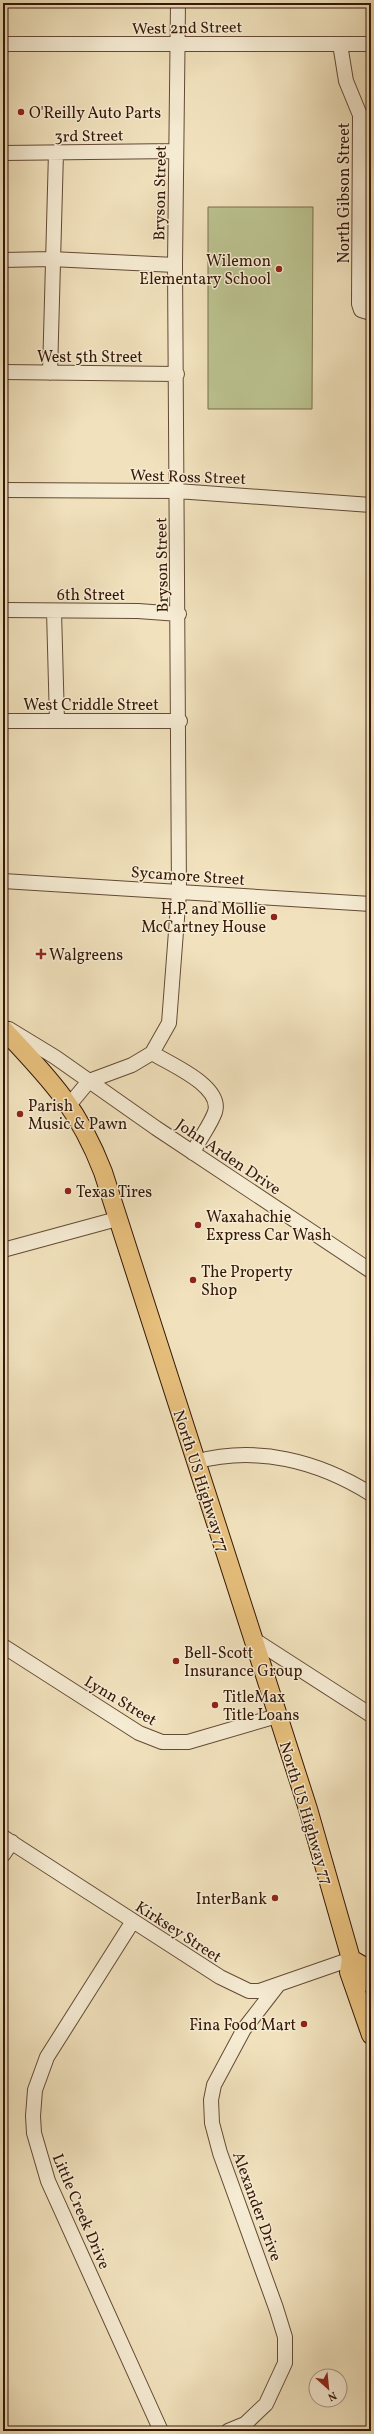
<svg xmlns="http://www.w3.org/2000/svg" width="374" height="2434" viewBox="0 0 374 2434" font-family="Vollkorn,serif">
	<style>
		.green { fill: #bbc390; stroke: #786d4c }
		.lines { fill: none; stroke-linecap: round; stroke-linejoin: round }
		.minor-casing { stroke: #644a34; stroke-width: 16 }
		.major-casing { stroke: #351707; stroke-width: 20 }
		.minor { stroke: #f6ecd4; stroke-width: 14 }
		.major { stroke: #e8c17e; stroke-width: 18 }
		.poi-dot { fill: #8f2418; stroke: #f6ecd4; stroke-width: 1.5 }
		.labels { text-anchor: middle; stroke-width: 3; stroke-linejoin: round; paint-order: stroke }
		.street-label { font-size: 16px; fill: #351707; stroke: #f6ecd4 }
		.poi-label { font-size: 16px; fill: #351707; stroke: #f6ecd4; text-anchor: start }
	</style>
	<rect width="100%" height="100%" fill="#f1e2bd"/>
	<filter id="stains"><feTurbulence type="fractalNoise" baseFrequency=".005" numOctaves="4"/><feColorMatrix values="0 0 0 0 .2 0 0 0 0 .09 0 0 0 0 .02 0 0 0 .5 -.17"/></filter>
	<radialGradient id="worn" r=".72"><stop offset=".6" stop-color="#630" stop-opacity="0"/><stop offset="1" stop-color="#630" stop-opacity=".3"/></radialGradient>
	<!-- green -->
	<path class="green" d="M 208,207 L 313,207 L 312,409 L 208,409 Z"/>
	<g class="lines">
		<!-- minor casing -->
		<g class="minor-casing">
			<path id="minor" d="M 3,44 L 371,44
				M 340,44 L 346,81 L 360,115 L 359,304 L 361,310 L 371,313
				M 3,153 L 176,151
				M 3,260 L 51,259 L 175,265
				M 3,372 L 177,374
				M 50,373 L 56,152
				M 3,490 L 177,491 L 371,505
				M 3,610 L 138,611 L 179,614
				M 54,611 L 57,721
				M 3,721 L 180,721
				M 3,881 L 371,904
				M 9,1029 L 55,1057 L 156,1128 L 371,1271
				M 152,1053 C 170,1064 223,1086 215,1112 C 210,1126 199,1139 193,1153
				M 70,1104 L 89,1081 L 132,1065 L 152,1053 L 169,1023 L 170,1010 L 179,892 L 175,265 L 178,3
				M 3,1250 L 117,1219
				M 195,1462 C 257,1445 318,1461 371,1494
				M 253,1639 L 371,1715
				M 3,1646 L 139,1733 L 162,1742 L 188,1742 L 277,1716
				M 3,1837 L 220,1977 L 249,1991 L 259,1991 L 351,1959
				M 3,1855 L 12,1842
				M 133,1921 L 47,2057 L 35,2090 L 33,2116 L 34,2133 L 48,2181 L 161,2431
				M 228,2431 L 245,2424 L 266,2404 L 285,2363 L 285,2337 L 276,2308 L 220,2153 L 212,2123 L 211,2100 L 214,2085 L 244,2029 L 278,1985"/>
		</g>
		<!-- major casing -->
		<g class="major-casing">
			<path id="major" d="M 3,1029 C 49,1078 78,1107 103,1172 L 308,1809 L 351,1959 L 349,1972 L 371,2035
				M 351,1959 L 365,1967 L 371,1984"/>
		</g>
		<!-- minor -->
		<use href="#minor" class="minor"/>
		<!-- major -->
		<use href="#major" class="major"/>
	</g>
	<!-- markers -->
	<g class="poi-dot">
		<circle cx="21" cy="112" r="4"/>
		<circle cx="279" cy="269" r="4"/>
		<circle cx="274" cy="917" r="4"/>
		<path d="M39 948h4v4h4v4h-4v4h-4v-4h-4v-4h4z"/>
		<circle cx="20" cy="1114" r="4"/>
		<circle cx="68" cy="1191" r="4"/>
		<circle cx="198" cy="1225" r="4"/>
		<circle cx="193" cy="1280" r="4"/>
		<circle cx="176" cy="1661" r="4"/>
		<circle cx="215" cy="1705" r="4"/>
		<circle cx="275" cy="1898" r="4"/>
		<circle cx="304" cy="2024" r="4"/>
	</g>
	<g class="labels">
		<!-- street labels -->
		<g class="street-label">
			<text transform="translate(187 27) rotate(-1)" y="6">West 2nd Street</text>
			<text transform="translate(89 135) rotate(-1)" y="6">3rd Street</text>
			<text transform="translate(159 193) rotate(-89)" y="6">Bryson Street</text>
			<text transform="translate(343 193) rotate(-90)" y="6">North Gibson Street</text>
			<text x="90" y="362">West 5th Street</text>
			<text transform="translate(188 476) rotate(2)" y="6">West Ross Street</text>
			<text transform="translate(161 565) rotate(-91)" y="6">Bryson Street</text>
			<text x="91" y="600">6th Street</text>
			<text x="91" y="710">West Criddle Street</text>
			<text transform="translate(188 875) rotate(4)" y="6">Sycamore Street</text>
			<text transform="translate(229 1156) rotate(34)" y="6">John Arden Drive</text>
			<text transform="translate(202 1481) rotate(72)" y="6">North US Highway 77</text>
			<text transform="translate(121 1700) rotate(31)" y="6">Lynn Street</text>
			<text transform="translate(307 1813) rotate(73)" y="6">North US Highway 77</text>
			<text transform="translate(179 1931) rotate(33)" y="6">Kirksey Street</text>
			<text transform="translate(258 2206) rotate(70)" y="6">Alexander Drive</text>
			<text transform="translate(82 2211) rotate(67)" y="6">Little Creek Drive</text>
		</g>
		<!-- poi labels -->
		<g class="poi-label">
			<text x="29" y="118">O'Reilly Auto Parts</text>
			<text x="271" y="266" text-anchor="end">Wilemon<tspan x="271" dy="18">Elementary School</tspan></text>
			<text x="266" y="914" text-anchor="end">H.P. and Mollie<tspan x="266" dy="18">McCartney House</tspan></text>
			<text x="49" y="960">Walgreens</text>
			<text x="28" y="1111">Parish<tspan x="28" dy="18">Music &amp; Pawn</tspan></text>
			<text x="76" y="1197">Texas Tires</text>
			<text x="206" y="1222">Waxahachie<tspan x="206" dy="18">Express Car Wash</tspan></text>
			<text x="201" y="1277">The Property<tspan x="201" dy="18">Shop</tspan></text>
			<text x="184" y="1658">Bell-Scott<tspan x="184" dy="18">Insurance Group</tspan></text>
			<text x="223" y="1702">TitleMax<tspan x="223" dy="18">Title Loans</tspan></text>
			<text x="267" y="1904" text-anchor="end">InterBank</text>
			<text x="296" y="2030" text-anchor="end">Fina Food Mart</text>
		</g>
	</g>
	<!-- margin -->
	<rect width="374" height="2434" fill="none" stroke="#f1e2bd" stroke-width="16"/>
	<rect x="4" y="4" width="366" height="2426" fill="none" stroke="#351707" stroke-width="2"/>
	<rect x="8" y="8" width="358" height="2418" fill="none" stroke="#351707"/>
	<!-- north arrow -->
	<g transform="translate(328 2388) rotate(153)"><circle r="19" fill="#f6ecd4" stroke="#a99782"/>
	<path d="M0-3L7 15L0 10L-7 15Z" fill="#8f2418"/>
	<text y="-6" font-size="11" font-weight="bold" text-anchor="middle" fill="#351707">N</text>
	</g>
	<rect width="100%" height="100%" filter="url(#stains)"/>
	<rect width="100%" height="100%" fill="url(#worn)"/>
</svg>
